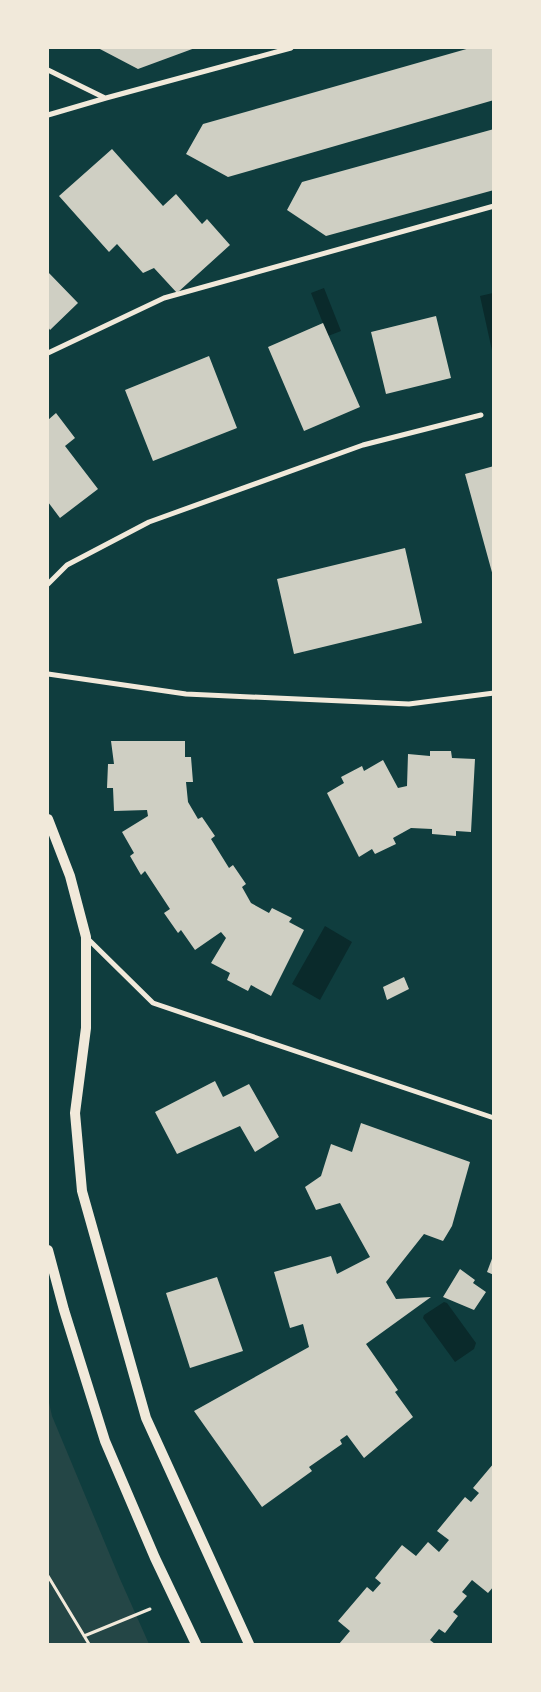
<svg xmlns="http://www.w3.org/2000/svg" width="541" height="1692" viewBox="0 0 541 1692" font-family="'Fira Sans',sans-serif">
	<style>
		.green { fill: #244646 }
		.water { fill: #0a2a2b }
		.building { fill: #cfcfc3 }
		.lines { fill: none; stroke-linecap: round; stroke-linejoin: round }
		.path { stroke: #f1e9da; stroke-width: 3 }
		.minor { stroke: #f1e9da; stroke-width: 5 }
		.secondary { stroke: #f1e9da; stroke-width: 10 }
	</style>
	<rect width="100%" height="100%" fill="#0f3d3e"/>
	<!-- green -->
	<path class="green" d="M 48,1398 L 52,1416 L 120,1579 L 149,1644 L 48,1644 Z"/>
	<!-- water -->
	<path class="water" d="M 324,288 L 341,331 L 328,336 L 311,293 Z
		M 493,293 L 494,293 L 493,355 L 480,296 Z
		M 325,926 L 352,942 L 320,1000 L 292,984 Z
		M 444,1302 L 447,1303 L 476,1343 L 474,1349 L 455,1362 L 423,1318 L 424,1315 Z"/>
	<!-- building -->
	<path class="building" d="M 98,48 L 195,48 L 138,69 Z
		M 470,48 L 494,48 L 494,100 L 228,177 L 186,154 L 203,124 Z
		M 494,129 L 494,190 L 326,236 L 287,210 L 302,182 Z
		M 112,149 L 163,206 L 176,194 L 202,224 L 207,219 L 230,245 L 177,293 L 154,268 L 143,273 L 117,244 L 109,252 L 59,196 Z
		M 48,272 L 78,303 L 50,330 L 48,327 Z
		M 436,316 L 451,378 L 386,394 L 371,332 Z
		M 323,323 L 360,407 L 304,431 L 268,347 Z
		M 209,356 L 237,428 L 153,461 L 125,390 Z
		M 56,413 L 75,438 L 65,446 L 98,489 L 60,518 L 48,502 L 48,420 Z
		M 494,466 L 494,576 L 493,576 L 465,474 Z
		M 405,548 L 422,623 L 294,654 L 277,579 Z
		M 111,741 L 185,741 L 185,757 L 191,757 L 193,782 L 186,782 L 188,802 L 198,819 L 202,817 L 215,836 L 211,839 L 229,868 L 233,865 L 246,884 L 242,887 L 251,903 L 269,913 L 272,908 L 292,918 L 289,922 L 304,930 L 271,996 L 251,985 L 248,991 L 227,980 L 230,973 L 211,963 L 226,938 L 221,932 L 195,950 L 181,930 L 178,933 L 164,913 L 170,909 L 145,871 L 141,875 L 130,856 L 134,853 L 122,832 L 148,816 L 147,810 L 114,811 L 113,788 L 107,788 L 108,764 L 114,764 Z
		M 430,751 L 451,751 L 452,758 L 475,759 L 471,832 L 456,831 L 456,836 L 432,834 L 432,829 L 411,828 L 393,838 L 396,844 L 375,854 L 372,849 L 359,857 L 327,793 L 344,783 L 341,777 L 362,766 L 364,771 L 383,760 L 398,788 L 407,786 L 408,754 L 430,756 Z
		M 404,977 L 409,989 L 387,1000 L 383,987 Z
		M 215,1081 L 223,1097 L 249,1084 L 279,1137 L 255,1152 L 240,1126 L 177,1154 L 155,1112 Z
		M 361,1123 L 470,1162 L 452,1226 L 443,1241 L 424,1234 L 386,1282 L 396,1299 L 431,1297 L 366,1344 L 398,1390 L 395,1392 L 413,1417 L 364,1458 L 347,1435 L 340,1440 L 342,1444 L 309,1467 L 312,1471 L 262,1507 L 194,1411 L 309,1347 L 303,1324 L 290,1328 L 274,1272 L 331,1256 L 337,1274 L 370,1257 L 340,1203 L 316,1210 L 305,1187 L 321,1176 L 331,1144 L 352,1152 Z
		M 493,1256 L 494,1256 L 494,1275 L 487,1272 Z
		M 460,1269 L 475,1280 L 473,1283 L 486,1292 L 474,1310 L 443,1297 Z
		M 217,1277 L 243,1351 L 190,1368 L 166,1293 Z
		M 494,1463 L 494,1586 L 488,1593 L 472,1580 L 462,1592 L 467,1596 L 453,1612 L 458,1616 L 445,1633 L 439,1629 L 430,1640 L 435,1644 L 339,1644 L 350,1631 L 338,1621 L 367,1587 L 373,1592 L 381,1583 L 375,1578 L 402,1545 L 416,1556 L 428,1542 L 439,1552 L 449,1540 L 437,1531 L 465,1497 L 471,1502 L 479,1493 L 473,1488 Z"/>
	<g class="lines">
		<!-- path -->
		<path class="path" d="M 48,1576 L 89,1644
			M 84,1636 L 150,1609"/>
		<!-- minor -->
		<path class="minor" d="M 48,70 L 105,98
			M 48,115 L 106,98 L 291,48
			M 48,353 L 164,298 L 494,206
			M 48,584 L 67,565 L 149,522 L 363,445 L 481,415
			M 48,674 L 186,694 L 409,704 L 494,693
			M 87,938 L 153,1003 L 494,1118"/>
		<!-- secondary -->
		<path class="secondary" d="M 48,819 L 70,876 L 86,937 L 86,1028 L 75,1113 L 82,1191 L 146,1418 L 249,1644
			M 48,1250 L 64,1310 L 105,1441 L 155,1558 L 196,1644"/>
	</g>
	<!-- border -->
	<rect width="541" height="1692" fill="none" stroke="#f1e9da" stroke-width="98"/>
</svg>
